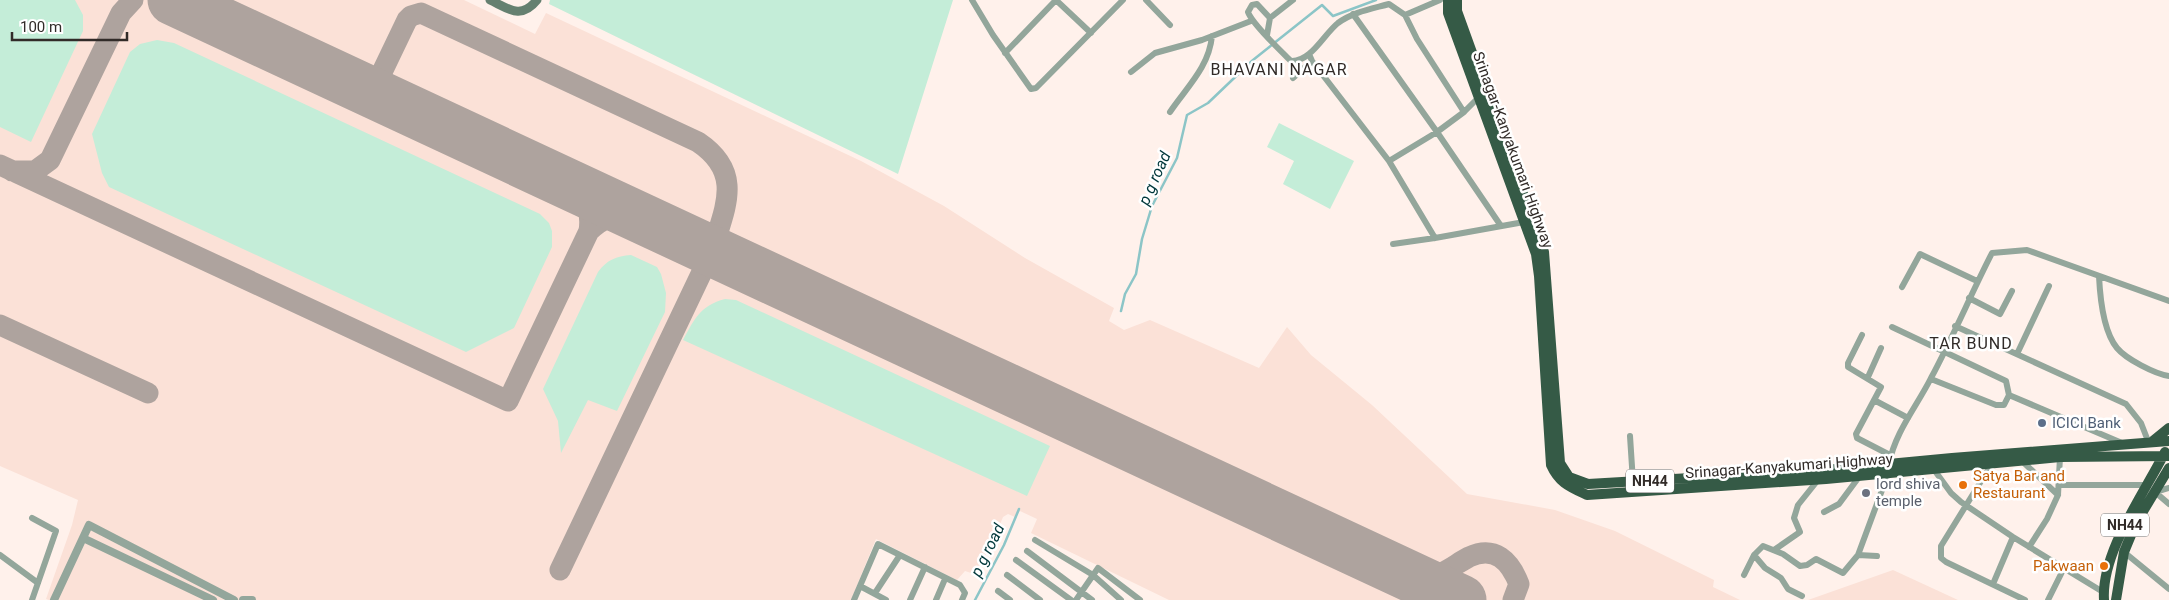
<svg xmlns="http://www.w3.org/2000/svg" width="2169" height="600" viewBox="0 0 2169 600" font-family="Roboto,sans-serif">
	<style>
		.built { fill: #fbe1d7 }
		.green { fill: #c4edd8 }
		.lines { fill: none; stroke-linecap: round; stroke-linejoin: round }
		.stream { stroke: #8cc5c7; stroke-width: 2.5 }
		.taxiway { stroke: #aea39e; stroke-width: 21 }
		.runway { stroke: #aea39e; stroke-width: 51 }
		.minor { stroke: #93a69b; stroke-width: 6 }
		.tertiary { stroke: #93a69b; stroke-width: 8 }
		.secondary { stroke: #658070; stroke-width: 9 }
		.trunk { stroke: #355a46; stroke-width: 10 }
		.service-dot { fill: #5c6f8a; stroke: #fff; stroke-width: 2 }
		.food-dot { fill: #e8710a; stroke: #fff; stroke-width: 2 }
		.worship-dot { fill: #6b7280; stroke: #fff; stroke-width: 2 }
		.labels { text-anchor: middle; stroke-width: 5; stroke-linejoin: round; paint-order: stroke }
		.shield { fill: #fff; stroke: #6f6b68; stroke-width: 1 }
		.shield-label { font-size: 14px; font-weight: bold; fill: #312b28 }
		.street-label { font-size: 15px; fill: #312b28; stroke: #fff }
		.service-label { font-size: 15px; fill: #4e5e75; stroke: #fff; text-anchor: start }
		.food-label { font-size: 15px; fill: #c56008; stroke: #fff; text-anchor: start }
		.worship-label { font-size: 15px; fill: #5b616d; stroke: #fff; text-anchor: start }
		.neighbourhood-label { font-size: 16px; letter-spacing: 1px; fill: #312b28; stroke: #fff }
		.water-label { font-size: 16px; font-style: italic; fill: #00373a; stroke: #fff }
	</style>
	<rect width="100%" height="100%" fill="#fff1eb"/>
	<!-- built -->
	<path class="built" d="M 0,0 L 464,0 L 535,34 L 546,13 L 861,161 L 944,206 L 1025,258 L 1114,308 L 1109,321 L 1124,330 L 1150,320 L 1259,368 L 1287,327 L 1311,355 L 1372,405 L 1467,494 L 1555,510 L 1615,531 L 1714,580 L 1713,587 L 1740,600 L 1169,600 L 1031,533 L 1037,519 L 1020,511 L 1015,517 L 1008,514 L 1003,517 L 990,549 L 974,574 L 965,571 L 957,580 L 876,539 L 851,600 L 49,600 L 46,599 L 72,525 L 78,500 L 0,466 Z
		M 1893,570 L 1958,600 L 1808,600 Z"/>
	<!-- green -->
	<path class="green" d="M 0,0 L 75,0 L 83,15 L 83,31 L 31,142 L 0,127 Z
		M 550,0 L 953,0 L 898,174 L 549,4 Z
		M 157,40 L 174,43 L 540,214 L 549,223 L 552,231 L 552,247 L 514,328 L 466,352 L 109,187 L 102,173 L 92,134 L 130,52 L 140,44 Z
		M 1279,123 L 1354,161 L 1330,209 L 1283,184 L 1294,161 L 1267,147 Z
		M 631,255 L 657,267 L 661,274 L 666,293 L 665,312 L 617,411 L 588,400 L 561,453 L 558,421 L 543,389 L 598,272 C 607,260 616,256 631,255 Z
		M 725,299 L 736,300 L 1050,446 L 1027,496 L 683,340 C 695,318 700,306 725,299 Z"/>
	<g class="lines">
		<!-- stream -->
		<path class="stream" d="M 1121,311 L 1125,294 L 1136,274 L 1142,239 L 1152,206 L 1177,158 L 1187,115 L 1208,103 L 1253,60 L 1322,5 L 1333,16 L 1376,0
			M 975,600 L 1004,545 L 1019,509"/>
		<!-- taxiway -->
		<path class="taxiway" d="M 372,93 L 407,20 L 411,16 L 421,13 L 698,142 C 744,173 725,207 712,251 L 560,570
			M 0,165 L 508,401 L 589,231 C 592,212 586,198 571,186
			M 12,171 L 35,171 L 50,160 L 121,13 L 133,0
			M 589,231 C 603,218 615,213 634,215
			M 0,325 L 148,393
			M 1404,575 L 1440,600
			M 1410,576 C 1421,577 1431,577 1441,573 C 1451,569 1459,562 1469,557 C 1495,545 1510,561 1519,584 L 1513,600"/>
		<!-- runway -->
		<path class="runway" d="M 173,0 L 1461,600"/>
		<!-- minor -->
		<path class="minor" d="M 972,0 L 993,35 L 1031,89 L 1036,88 L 1123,0
			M 1056,0 L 1091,33
			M 1146,0 L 1170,25
			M 1353,14 L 1437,132 L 1464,112
			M 1405,15 L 1417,39 L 1464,112 L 1479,97
			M 1270,18 L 1257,4 L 1252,5 L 1248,12 C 1252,24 1280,50 1291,61 C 1311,62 1324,34 1338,23 C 1353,12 1371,9 1389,4 L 1405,15 L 1440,0
			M 1267,35 L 1270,18 L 1293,0
			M 1005,53 L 1056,0
			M 1309,54 L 1312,61 L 1389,161 L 1435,238
			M 1131,72 L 1155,53 L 1202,40 L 1251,21
			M 1293,78 L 1312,61
			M 1170,112 C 1187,87 1209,67 1212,36
			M 1389,161 L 1437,132 L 1501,226
			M 1393,244 L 1435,238 L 1524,222
			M 2099,276 C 2100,297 2103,331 2117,348 C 2126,359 2155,374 2169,376
			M 1902,287 L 1920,254 L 1977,281
			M 1969,298 L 2000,314 L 2012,291
			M 1955,326 L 2126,404 L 2141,423 L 2148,441
			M 1892,327 L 2006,381 L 2009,395
			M 1862,335 L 1848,363 L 1848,367 L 1881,387 L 1856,434 L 1857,438 L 1890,455
			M 2017,354 L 2049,286
			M 1868,377 L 1881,348
			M 1931,379 L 1996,405 L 2004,405 L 2009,395 L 2122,443
			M 1874,400 L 1908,418
			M 1630,436 L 1633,482
			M 2022,461 L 2058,495
			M 1889,464 C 1895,432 1917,406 1931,378 C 1953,337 1971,294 1992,253 L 2027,250 L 2169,301
			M 1991,465 L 1941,546 L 1941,558 L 1946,562 L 2025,600
			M 1935,471 L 1951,493 L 1961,502 L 2013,537 L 2103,592
			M 2059,485 L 2147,485
			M 2155,492 L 2169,504
			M 2155,492 L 2169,488
			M 1824,512 L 1839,504 L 1859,477
			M 1035,540 L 1093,575 L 1121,600
			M 2029,547 L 2047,519 L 2058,495 L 2060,457
			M 1774,550 L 1800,532 L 1794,518 L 1798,505 L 1818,480
			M 1027,551 L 1092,600
			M 2124,552 L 2169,589
			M 0,555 L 38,583
			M 1877,556 L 1858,555 L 1888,474
			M 1016,560 L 1071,600
			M 1007,575 L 1040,600
			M 1744,575 L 1754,555
			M 1993,584 L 2013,537
			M 860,586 L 886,600
			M 998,591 L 1010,600
			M 875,593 L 900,555
			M 1802,596 L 1788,589 L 1781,578 L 1765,568 L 1754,555 L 1763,546 L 1783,554 L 1800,566 L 1807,565 L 1816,559 L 1843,573 L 1858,555
			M 32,600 L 56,531 L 32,518
			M 854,600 L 878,544 L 960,585 L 965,593 L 962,600
			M 910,600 L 925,567
			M 936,600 L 945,579
			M 1076,600 L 1098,568 L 1140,600
			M 2048,600 L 2064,568"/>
		<!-- tertiary -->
		<path class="tertiary" d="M 83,538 L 213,600
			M 54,600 L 89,525 L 234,600
			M 243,600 L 252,600"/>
		<!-- secondary -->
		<path class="secondary" d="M 490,0 C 509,9 521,20 537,0"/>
		<!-- trunk -->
		<path class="trunk" d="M 1448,0 L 1448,13 L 1536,254 L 1539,276 L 1551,465 C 1559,483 1570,487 1587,495 L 1826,479 L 2060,457 L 2169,456
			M 1457,0 L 1457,11 L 1544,252 L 1560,463 L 1569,477 L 1588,484 L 1825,470 L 1952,458 L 2169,441
			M 2153,441 L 2169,428
			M 2104,600 C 2101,552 2144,494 2165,452
			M 2116,600 L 2124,552 L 2136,523 L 2169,468"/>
	</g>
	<!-- markers -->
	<circle class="service-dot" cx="2042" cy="423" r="5"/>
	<g class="food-dot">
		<circle cx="1963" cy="485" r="5"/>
		<circle cx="2104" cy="566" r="5"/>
	</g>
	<circle class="worship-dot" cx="1866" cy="493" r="5"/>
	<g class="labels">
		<!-- shield labels -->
		<g class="shield">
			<rect x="1626" y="469.5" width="48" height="23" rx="4"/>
			<rect x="2101" y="513.5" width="48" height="23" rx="4"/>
		</g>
		<g class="shield-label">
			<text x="1650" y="486">NH44</text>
			<text x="2125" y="530">NH44</text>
		</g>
		<!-- street labels -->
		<g class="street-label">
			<text transform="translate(1513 150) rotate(70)" y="5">Srinagar-Kanyakumari Highway</text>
			<text transform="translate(1789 466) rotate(-4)" y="5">Srinagar-Kanyakumari Highway</text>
		</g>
		<!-- service labels -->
		<g class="service-label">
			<text x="2052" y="428">ICICI Bank</text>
		</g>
		<!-- food labels -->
		<g class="food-label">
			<text x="1973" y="481">Satya Bar and<tspan x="1973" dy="17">Restaurant</tspan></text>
			<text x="2094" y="571" text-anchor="end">Pakwaan</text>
		</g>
		<!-- worship labels -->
		<g class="worship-label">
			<text x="1876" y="489">lord shiva<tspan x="1876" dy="17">temple</tspan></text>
		</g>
		<!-- neighbourhood labels -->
		<g class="neighbourhood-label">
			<text x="1279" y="75">BHAVANI NAGAR</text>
			<text x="1971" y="349">TAR BUND</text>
		</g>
		<!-- water labels -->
		<g class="water-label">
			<text transform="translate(1154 178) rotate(-66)" y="6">p g road</text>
			<text transform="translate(987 550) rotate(-64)" y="6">p g road</text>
		</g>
	</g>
	<!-- scale -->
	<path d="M12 32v8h115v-8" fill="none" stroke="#312b28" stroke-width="2.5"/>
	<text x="20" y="32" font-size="15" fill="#312b28" stroke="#ffffff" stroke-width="4" paint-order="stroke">100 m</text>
</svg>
